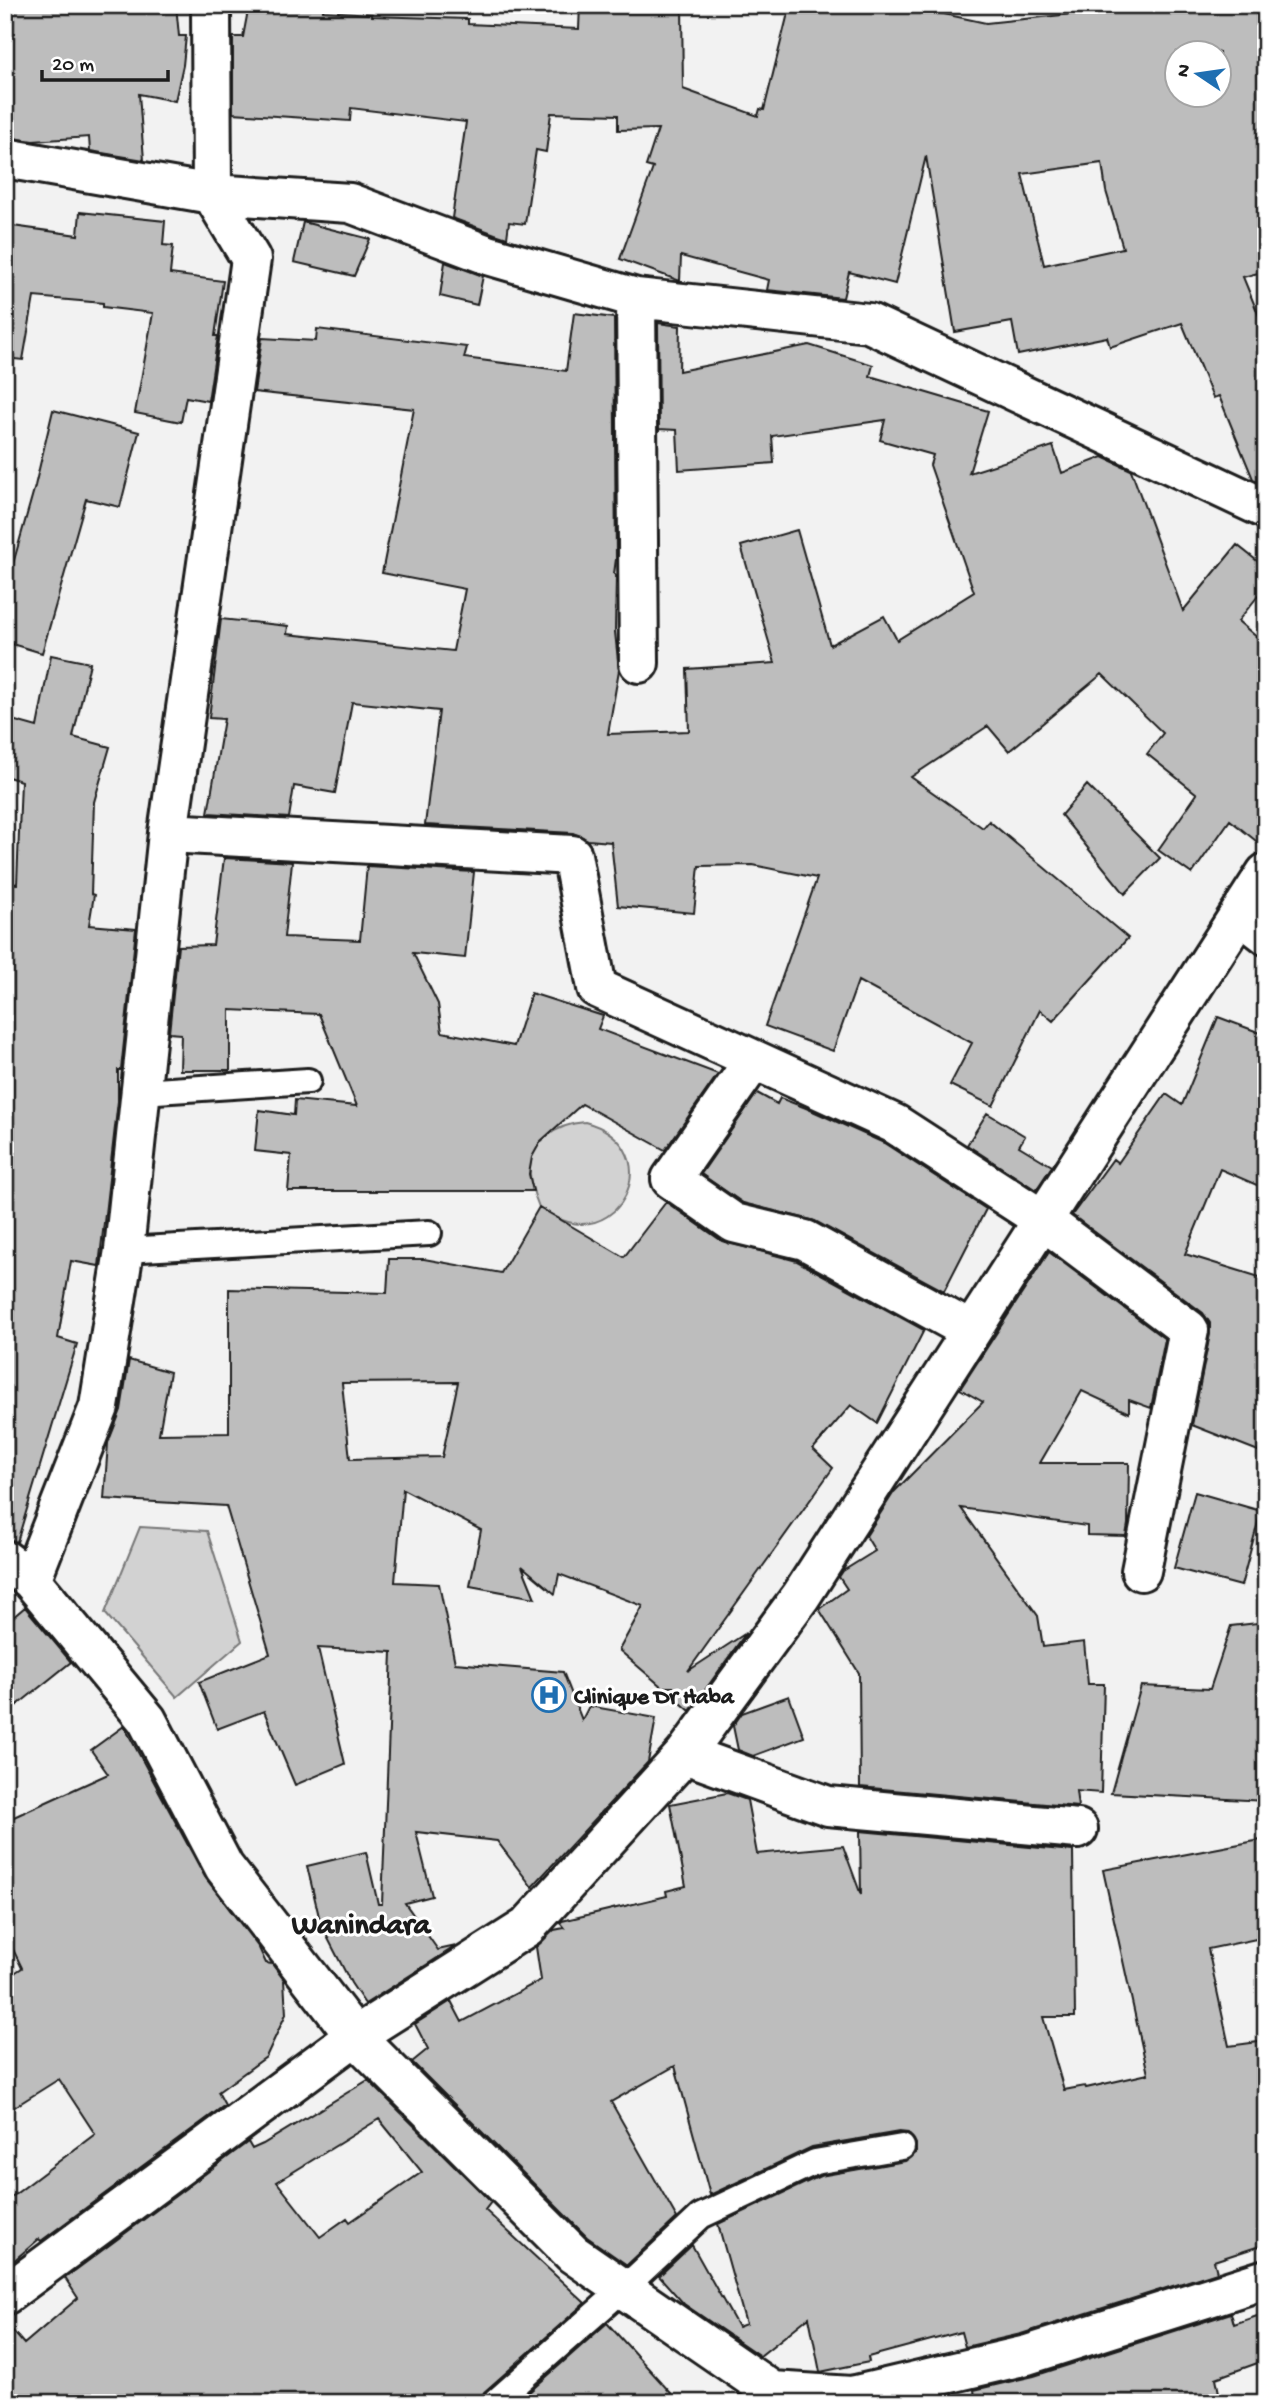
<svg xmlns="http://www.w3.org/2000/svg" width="1271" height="2408" viewBox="0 0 1271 2408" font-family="'Gochi Hand',sans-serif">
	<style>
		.green { fill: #d2d2d2; stroke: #777; stroke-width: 2 }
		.building { fill: #bdbdbd; stroke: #1c1c1c; stroke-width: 2; fill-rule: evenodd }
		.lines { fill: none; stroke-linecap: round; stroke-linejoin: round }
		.lane-casing { stroke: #1c1c1c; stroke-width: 30 }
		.street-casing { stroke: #1c1c1c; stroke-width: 44 }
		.lane { stroke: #fff; stroke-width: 24 }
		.street { stroke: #fff; stroke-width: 38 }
		.labels { text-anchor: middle; stroke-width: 6; stroke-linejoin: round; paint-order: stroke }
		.poi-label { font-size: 23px; font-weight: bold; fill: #1c1c1c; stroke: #fff; text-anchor: start }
		.district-label { font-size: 30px; font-weight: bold; fill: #1c1c1c; stroke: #fff }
	</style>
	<rect width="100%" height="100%" fill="#f2f2f2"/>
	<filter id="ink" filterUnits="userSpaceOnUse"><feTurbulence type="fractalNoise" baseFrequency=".0143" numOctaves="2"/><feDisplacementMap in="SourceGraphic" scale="14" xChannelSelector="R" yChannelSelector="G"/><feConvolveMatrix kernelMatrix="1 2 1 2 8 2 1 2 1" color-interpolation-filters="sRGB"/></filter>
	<g filter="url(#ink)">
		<!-- green -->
		<path class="green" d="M 585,1122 C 665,1144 628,1238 568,1222 C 557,1219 548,1213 539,1207 C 535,1197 530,1185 530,1174 C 528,1142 557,1124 585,1122 Z
			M 140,1527 L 207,1531 L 242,1641 L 177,1697 L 105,1613 Z"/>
		<!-- building -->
		<path class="building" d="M 5,5 L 176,5 L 179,36 L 186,36 L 183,65 L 175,101 L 139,94 L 144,160 L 90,151 L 89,137 L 33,141 L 5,137 Z
			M 249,5 L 324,5 L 323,11 L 372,14 L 372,16 L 468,19 L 468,24 L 579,29 L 580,5 L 682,5 L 683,89 L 758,116 L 760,109 L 764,110 L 790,5 L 902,5 L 986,23 L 1080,13 L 1079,5 L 1262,5 L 1266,29 L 1266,271 L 1243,277 L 1266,333 L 1266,485 L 1253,479 L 1219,396 L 1213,398 L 1182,323 L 1110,347 L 1107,337 L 1018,355 L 1012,322 L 955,332 L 926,156 L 895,284 L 849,272 L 843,298 L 767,290 L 769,280 L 681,256 L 680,281 L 620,259 L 653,168 L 646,166 L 658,129 L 618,130 L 618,115 L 551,113 L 546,152 L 536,150 L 525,224 L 509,222 L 507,238 L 495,234 L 452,218 L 466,122 L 351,108 L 350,121 L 233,113 L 233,37 L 243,37 ZM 1177,52 L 1219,52 L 1219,94 L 1177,94 ZM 1102,163 L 1106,191 L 1123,248 L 1044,265 L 1022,174 Z
			M 80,212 L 165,221 L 163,245 L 173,246 L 170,274 L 223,281 L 215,336 L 218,336 L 208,401 L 186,397 L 181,422 L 135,413 L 153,313 L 103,307 L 103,303 L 34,297 L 23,360 L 5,358 L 5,225 L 78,235 Z
			M 303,222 L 370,239 L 354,276 L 294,262 Z
			M 445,262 L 483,276 L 477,305 L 440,296 Z
			M 574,313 L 614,318 L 616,559 L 614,574 L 616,576 L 615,632 L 619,670 L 608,734 L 689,731 L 687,669 L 775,663 L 741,546 L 797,530 L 830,645 L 884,616 L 897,640 L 974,592 L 930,465 L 933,455 L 880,440 L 885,420 L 772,436 L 774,463 L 679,470 L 677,430 L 659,429 L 659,432 L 658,323 L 680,326 L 679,371 L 809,345 L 873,365 L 870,376 L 988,411 L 969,473 L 1053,446 L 1062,473 L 1103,457 L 1131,470 L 1183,611 L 1237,545 L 1266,568 L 1266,586 L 1238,621 L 1266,645 L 1266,849 L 1230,820 L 1192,874 L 1158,850 L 1197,794 L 1147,754 L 1163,733 L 1102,674 L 1009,751 L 988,726 L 911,777 L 983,828 L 989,821 L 1128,938 L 1053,1021 L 1040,1010 L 993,1106 L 950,1085 L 972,1043 L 858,981 L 833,1051 L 765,1026 L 817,878 L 753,865 L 699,866 L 694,913 L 618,906 L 611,842 L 588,840 L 573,833 L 425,825 L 439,711 L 352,702 L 335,793 L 294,786 L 289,818 L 208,813 L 224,719 L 209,718 L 221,619 L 288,626 L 287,634 L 453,651 L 465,589 L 382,573 L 414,409 L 254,392 L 262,338 L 316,341 L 317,329 L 467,347 L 464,358 L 566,371 Z
			M 53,410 L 139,432 L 120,507 L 86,499 L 42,653 L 5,642 L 5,592 L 35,486 Z
			M 51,655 L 90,663 L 73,737 L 110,747 L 94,802 L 91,894 L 94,895 L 89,925 L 136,929 L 121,1070 L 118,1070 L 118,1101 L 99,1266 L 71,1261 L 58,1338 L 77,1344 L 17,1542 L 5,1539 L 5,882 L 17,884 L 21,781 L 5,776 L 5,718 L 37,727 Z
			M 1087,785 L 1160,858 L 1125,894 L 1061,815 Z
			M 224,858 L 292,862 L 284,937 L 360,940 L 367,866 L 474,872 L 465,958 L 413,953 L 438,1004 L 442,1032 L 514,1046 L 531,993 L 603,1016 L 598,1029 L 718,1074 L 665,1150 L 582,1104 L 541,1141 L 532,1157 L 529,1174 L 533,1191 L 288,1191 L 291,1155 L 255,1151 L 259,1110 L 294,1115 L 295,1100 L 357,1106 L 319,1014 L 230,1010 L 230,1070 L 180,1070 L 181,1034 L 169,1033 L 178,946 L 213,945 Z
			M 1218,1017 L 1266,1035 L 1266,1189 L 1220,1169 L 1185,1254 L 1266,1279 L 1266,1454 L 1192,1425 L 1210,1334 L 1210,1323 L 1203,1313 L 1072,1215 L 1113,1159 L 1118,1163 L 1166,1094 L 1182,1105 Z
			M 757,1093 L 777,1104 L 780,1098 L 806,1108 L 884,1143 L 986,1209 L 944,1291 L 815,1221 L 743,1203 L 701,1174 Z
			M 987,1113 L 1025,1136 L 1019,1146 L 1052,1166 L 1036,1190 L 967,1145 Z
			M 666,1202 L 722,1241 L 797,1261 L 924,1330 L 877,1423 L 851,1405 L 813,1449 L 833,1468 L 688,1671 L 746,1633 L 690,1711 L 673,1696 L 673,1687 L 662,1687 L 619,1650 L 643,1606 L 559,1574 L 555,1594 L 522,1566 L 535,1598 L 470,1586 L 481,1530 L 403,1489 L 395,1582 L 439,1584 L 455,1663 L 563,1672 L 582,1720 L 589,1706 L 656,1718 L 648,1762 L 532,1887 L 497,1841 L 416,1832 L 432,1896 L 405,1903 L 438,1950 L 456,1946 L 365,2004 L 351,1983 L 321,1925 L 307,1866 L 366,1852 L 378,1904 L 382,1904 L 392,1652 L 318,1648 L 345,1764 L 295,1785 L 264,1711 L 217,1729 L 199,1682 L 270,1654 L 226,1506 L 104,1499 L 108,1443 L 121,1410 L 129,1360 L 170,1372 L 159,1434 L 229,1433 L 229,1289 L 387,1293 L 389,1259 L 424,1259 L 501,1273 L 539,1207 L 624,1257 ZM 458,1382 L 442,1457 L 350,1459 L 342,1383 Z
			M 1049,1252 L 1165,1339 L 1151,1408 L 1129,1400 L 1129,1413 L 1082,1391 L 1040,1463 L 1129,1463 L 1128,1524 L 1126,1536 L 1087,1535 L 1087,1526 L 961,1508 L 1038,1616 L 1043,1647 L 1084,1642 L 1088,1684 L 1104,1684 L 1101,1793 L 1076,1791 L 1078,1807 L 860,1787 L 859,1673 L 819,1609 L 847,1589 L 839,1577 L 843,1571 L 875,1551 L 866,1536 L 894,1492 L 983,1402 L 960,1389 Z
			M 1195,1492 L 1261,1511 L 1241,1586 L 1174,1568 Z
			M 25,1607 L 71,1662 L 5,1715 L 5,1624 Z
			M 1266,1622 L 1266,1801 L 1111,1793 L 1141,1686 L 1210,1689 L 1231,1626 Z
			M 789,1696 L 804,1737 L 753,1756 L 738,1750 L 733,1726 L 742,1713 Z
			M 124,1726 L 205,1877 L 259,1948 L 266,1963 L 272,1964 L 284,1980 L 286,2014 L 266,2057 L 218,2092 L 225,2105 L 41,2241 L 39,2239 L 5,2268 L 5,2202 L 95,2134 L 59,2079 L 5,2113 L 5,1979 L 22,1968 L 5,1933 L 5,1821 L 108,1774 L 91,1750 Z
			M 727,1793 L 747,1800 L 757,1854 L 843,1846 L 861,1895 L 860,1831 L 1073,1851 L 1075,2017 L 1043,2017 L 1064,2090 L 1085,2086 L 1086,2088 L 1148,2074 L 1103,1870 L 1266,1839 L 1266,1937 L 1208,1949 L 1229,2046 L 1266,2041 L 1266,2244 L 1214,2261 L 1217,2272 L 1021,2334 L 965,2347 L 961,2332 L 868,2357 L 869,2362 L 820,2372 L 809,2317 L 760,2356 L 684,2304 L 659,2276 L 692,2245 L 738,2327 L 746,2324 L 718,2224 L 820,2176 L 905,2161 L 916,2153 L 916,2144 L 908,2133 L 899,2132 L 812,2147 L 710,2195 L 675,2066 L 611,2102 L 677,2218 L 627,2265 L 587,2237 L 412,2062 L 428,2049 L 415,2024 L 451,2001 L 462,2022 L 541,1980 L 536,1947 L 554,1930 L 564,1928 L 560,1923 L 562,1921 L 667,1896 L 666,1891 L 686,1886 L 670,1804 Z
			M 368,2080 L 491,2202 L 485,2210 L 585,2303 L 484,2392 L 480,2403 L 5,2403 L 5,2322 L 24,2344 L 78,2298 L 65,2278 L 248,2142 L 252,2149 L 263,2144 ZM 379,2119 L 422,2172 L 350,2222 L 347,2218 L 320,2237 L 277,2182 Z
			M 1231,2313 L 1234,2324 L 1266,2313 L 1266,2360 L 1216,2378 L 1221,2403 L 976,2403 L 974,2390 L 1034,2376 Z
			M 607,2323 L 680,2403 L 517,2403 Z"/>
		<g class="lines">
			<!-- lane casing -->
			<g class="lane-casing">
				<path id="lane" d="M 1236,920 L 1266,943
					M 141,1092 L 308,1081
					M 124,1250 L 429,1233
					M 494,2403 L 623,2289 L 701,2216 L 815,2162 L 902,2147"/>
			</g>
			<!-- street casing -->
			<g class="street-casing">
				<path id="street" d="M 5,158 L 212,194 L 350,203 L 488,255 L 636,298 L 869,323 L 1266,509
					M 636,298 L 639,663
					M 168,833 L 572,855 L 597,988 L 895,1124 L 1043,1220 L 1189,1330 L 1141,1571
					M 754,1060 L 671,1179 L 734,1223 L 805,1240 L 971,1331
					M 5,1560 L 31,1580 L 147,1720 L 224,1867 L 355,2036 L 573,2254 L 772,2391 L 852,2396 L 1027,2355 L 1266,2279
					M 31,1580 L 99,1407 L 124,1250 L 168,833 L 251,259 L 212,194 L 211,5
					M 685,1754 L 828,1806 L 1078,1829
					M 5,2295 L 355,2036 L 527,1927 L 685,1754 L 801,1596 L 1266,873"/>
			</g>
			<!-- lane -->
			<use href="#lane" class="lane"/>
			<!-- street -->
			<use href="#street" class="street"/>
		</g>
	</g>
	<!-- icons -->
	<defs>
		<g id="hospital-ring" transform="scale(1.75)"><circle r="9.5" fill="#fff" stroke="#1f6fb2" stroke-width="1.5"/><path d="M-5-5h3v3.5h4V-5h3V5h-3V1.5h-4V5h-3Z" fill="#1f6fb2"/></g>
	</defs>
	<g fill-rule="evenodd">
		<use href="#hospital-ring" x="549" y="1695"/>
	</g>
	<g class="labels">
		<!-- poi labels -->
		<g class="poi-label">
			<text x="574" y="1703">Clinique Dr Haba</text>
		</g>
		<!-- district labels -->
		<g class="district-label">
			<text x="361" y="1933">Wanindara</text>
		</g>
	</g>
	<!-- margin -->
	<rect width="1271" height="2408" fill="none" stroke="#fff" stroke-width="28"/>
	<rect x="14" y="14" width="1243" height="2380" fill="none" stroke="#1c1c1c" stroke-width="2.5" filter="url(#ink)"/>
	<!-- north arrow -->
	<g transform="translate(1198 74) rotate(283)"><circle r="33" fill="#ffffff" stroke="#a4a4a4" stroke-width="2"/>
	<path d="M0-5L12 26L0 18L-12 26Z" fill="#1f6fb2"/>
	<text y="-10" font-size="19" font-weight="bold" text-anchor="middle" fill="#1c1c1c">N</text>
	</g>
	<!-- scale -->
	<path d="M42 70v10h126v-10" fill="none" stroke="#1c1c1c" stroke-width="3.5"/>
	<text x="52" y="70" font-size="21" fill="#1c1c1c" stroke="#ffffff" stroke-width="5" paint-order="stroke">20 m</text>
</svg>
